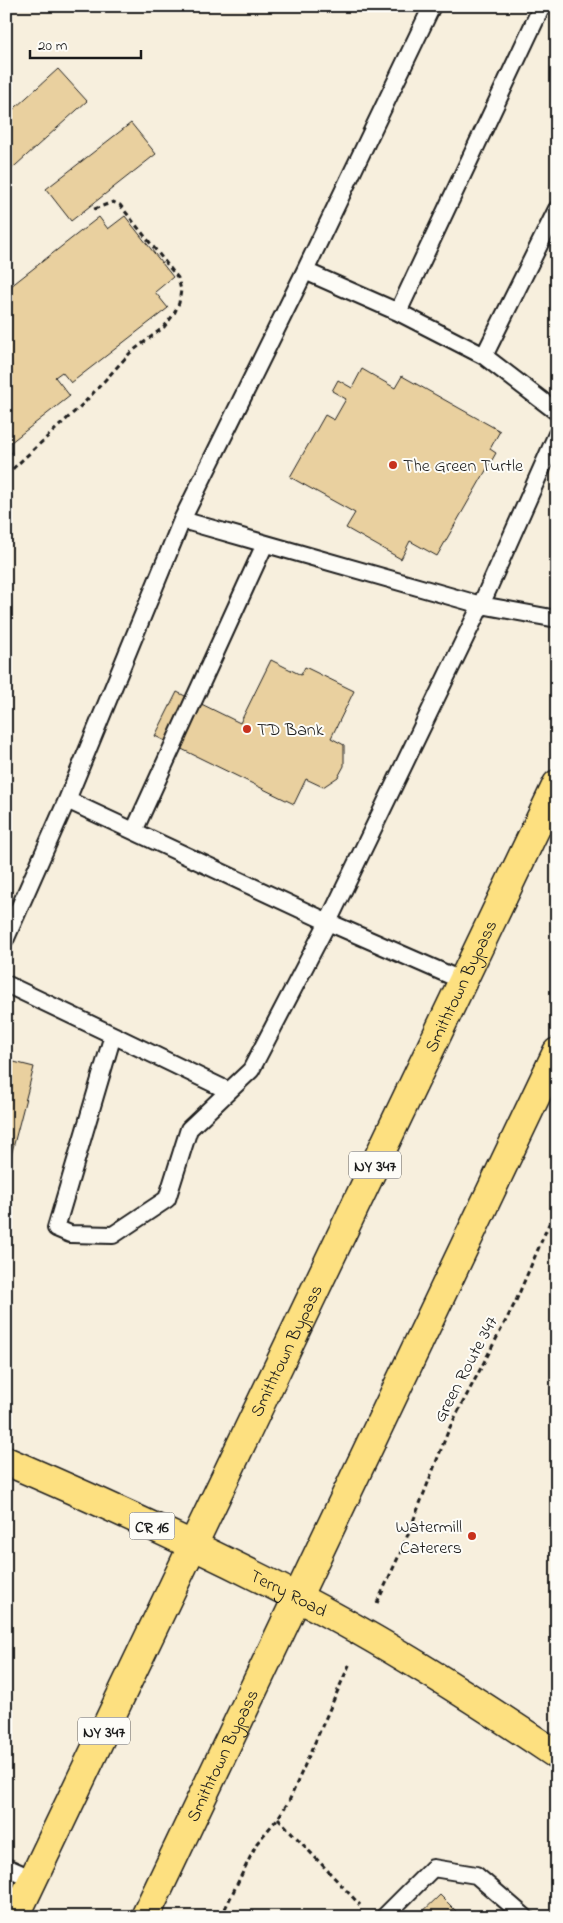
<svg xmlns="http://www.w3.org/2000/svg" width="563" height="1923" viewBox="0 0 563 1923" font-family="'Indie Flower',sans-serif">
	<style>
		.building { fill: #e9d09f; stroke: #1c1c1c }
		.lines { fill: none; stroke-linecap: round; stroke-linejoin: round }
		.lane-casing { stroke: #1c1c1c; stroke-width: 20 }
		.primary-casing { stroke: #1c1c1c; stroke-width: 31 }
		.highway-casing { stroke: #1c1c1c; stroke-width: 31 }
		.path { stroke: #1c1c1c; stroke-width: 3; stroke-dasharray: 5 4; stroke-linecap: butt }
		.lane { stroke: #fdfcf7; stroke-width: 16 }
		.primary { stroke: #fde080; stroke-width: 28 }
		.highway { stroke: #fde080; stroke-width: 28 }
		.poi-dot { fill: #c8321e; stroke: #fdfcf7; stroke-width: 2 }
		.labels { text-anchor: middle; stroke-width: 4; stroke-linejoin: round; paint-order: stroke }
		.shield { fill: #fdfcf7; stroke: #605f5e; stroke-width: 1 }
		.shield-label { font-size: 16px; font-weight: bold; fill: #1c1c1c }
		.poi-label { font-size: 18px; fill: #1c1c1c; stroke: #fdfcf7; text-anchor: start }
		.street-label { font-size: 18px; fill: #1c1c1c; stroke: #fdfcf7 }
	</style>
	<rect width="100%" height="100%" fill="#f7efdd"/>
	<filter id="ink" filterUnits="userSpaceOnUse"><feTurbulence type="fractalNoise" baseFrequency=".02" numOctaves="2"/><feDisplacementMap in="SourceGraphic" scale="10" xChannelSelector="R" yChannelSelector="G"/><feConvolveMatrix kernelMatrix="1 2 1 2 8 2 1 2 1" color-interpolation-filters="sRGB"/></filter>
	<g filter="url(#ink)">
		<!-- building -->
		<path class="building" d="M 58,69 L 87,101 L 6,174 L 6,116 Z
			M 131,123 L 156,154 L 71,221 L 46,189 Z
			M 125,216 L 173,277 L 155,292 L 168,308 L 71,383 L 62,372 L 55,377 L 70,396 L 6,446 L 12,453 L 6,458 L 6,290 L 99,217 L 108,229 Z
			M 362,369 L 395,388 L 402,376 L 500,431 L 490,449 L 496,453 L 437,556 L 410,541 L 401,559 L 346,528 L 355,513 L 290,477 L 325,415 L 334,420 L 346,399 L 332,391 L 338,380 L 352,388 Z
			M 271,660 L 301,675 L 305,667 L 354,691 L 331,738 L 344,745 L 344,766 L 338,777 L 323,787 L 306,779 L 294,804 L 155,736 L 177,692 L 240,723 Z
			M 6,1060 L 34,1067 L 6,1175 Z
			M 440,1895 L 462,1917 L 417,1917 Z"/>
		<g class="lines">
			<!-- lane casing -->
			<g class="lane-casing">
				<path id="lane" d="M 557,209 L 484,356 L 557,412
					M 305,271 L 398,312 L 542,6
					M 398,312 L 484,356
					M 182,520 L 481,605 L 557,619
					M 67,800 L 328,922 L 463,981
					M 134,831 L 265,544
					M 6,938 L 67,800 L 182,520 L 305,271 L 432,6
					M 6,984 L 113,1035 L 56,1228 L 70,1234 L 113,1235 L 167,1199 L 189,1129 L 251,1070 L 328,922 L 481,605 L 557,434
					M 113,1035 L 229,1091
					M 6,1867 L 33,1879
					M 384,1917 L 433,1868 L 476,1875 L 525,1917"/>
			</g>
			<!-- primary casing -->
			<g class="primary-casing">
				<g id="primary">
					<path id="s1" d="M 6,1461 C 104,1503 200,1547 295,1596 C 385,1642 472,1698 557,1755"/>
				</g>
			</g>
			<!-- highway casing -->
			<g class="highway-casing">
				<g id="highway">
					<path id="s2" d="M 15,1917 L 557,784"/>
					<path id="s3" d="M 145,1917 L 557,1052"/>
				</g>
			</g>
			<!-- path -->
			<path class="path" d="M 6,475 L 84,403 L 130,353 L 164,327 L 174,314 L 179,303 L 181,290 L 178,278 L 120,205 L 113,202 L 92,210
				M 377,1603 L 403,1547 L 449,1429 L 515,1303 L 557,1205
				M 278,1818 L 360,1905
				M 221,1917 L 257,1843 L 278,1818 L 289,1801 L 350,1663"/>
			<!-- lane -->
			<use href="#lane" class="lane"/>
			<!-- primary -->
			<use href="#primary" class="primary"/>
			<!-- highway -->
			<use href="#highway" class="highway"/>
		</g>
	</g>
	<!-- markers -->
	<g class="poi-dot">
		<circle cx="393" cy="465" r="5"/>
		<circle cx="247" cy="729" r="5"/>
		<circle cx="472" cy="1536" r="5"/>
	</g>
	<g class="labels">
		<!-- shield labels -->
		<g class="shield">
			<rect x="349" y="1151.5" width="52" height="27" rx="4"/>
			<rect x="129.5" y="1512.5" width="45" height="27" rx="4"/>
			<rect x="78" y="1717.5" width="52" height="27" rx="4"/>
		</g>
		<g class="shield-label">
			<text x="375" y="1171">NY 347</text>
			<text x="152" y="1532">CR 16</text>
			<text x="104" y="1737">NY 347</text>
		</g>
		<!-- poi labels -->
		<g class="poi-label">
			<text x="403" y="471">The Green Turtle</text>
			<text x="257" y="735">TD Bank</text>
			<text x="462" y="1532" text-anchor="end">Watermill<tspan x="462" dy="21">Caterers</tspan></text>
		</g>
		<!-- street labels -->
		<g class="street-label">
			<text dy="6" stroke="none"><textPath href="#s2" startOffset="1032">Smithtown Bypass</textPath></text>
			<text dy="6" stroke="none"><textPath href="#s2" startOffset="628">Smithtown Bypass</textPath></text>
			<text transform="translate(465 1369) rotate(-62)" y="6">Green Route 347</text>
			<text dy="6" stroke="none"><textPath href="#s1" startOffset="312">Terry Road</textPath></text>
			<text dy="6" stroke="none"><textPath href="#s3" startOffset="179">Smithtown Bypass</textPath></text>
		</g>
	</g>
	<!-- margin -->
	<rect width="563" height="1923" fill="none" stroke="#fdfcf7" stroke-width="25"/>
	<rect x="12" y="12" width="538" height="1898" fill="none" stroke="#1c1c1c" stroke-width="2" filter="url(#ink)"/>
	<!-- scale -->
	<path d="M30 50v8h111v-8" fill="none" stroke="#1c1c1c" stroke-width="2.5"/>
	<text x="38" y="50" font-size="15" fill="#1c1c1c" stroke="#fdfcf7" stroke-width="4" paint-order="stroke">20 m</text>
</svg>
